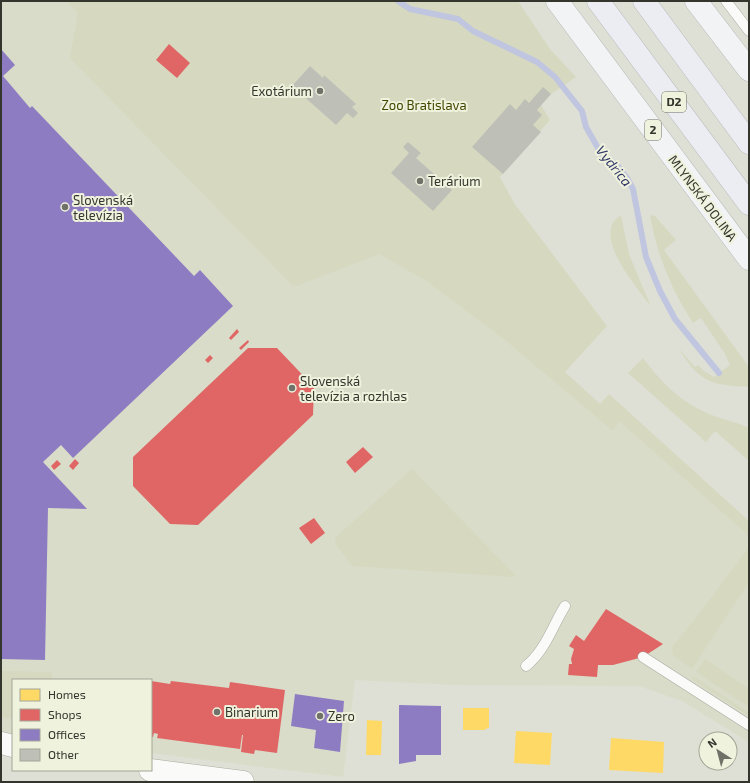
<svg xmlns="http://www.w3.org/2000/svg" width="750" height="783" viewBox="0 0 750 783" font-family="'Exo 2',sans-serif">
	<style>
		.built { fill: #d9dcc8 }
		.green { fill: #d6d9c0 }
		.homes { fill: #ffd966 }
		.shops { fill: #e06666 }
		.offices { fill: #8e7cc3 }
		.lines { fill: none; stroke-linecap: round; stroke-linejoin: round }
		.stream { stroke: #c0c6df; stroke-width: 6 }
		.building { fill: #bec0b7 }
		.service-casing { stroke: #a9aba2; stroke-width: 11 }
		.tertiary-casing { stroke: #a9aba2; stroke-width: 23 }
		.primary-casing { stroke: #b9bbbc; stroke-width: 23 }
		.motorway-casing { stroke: #b9bbbc; stroke-width: 23 }
		.service { stroke: #fafaf9; stroke-width: 10 }
		.tertiary { stroke: #fafaf9; stroke-width: 22 }
		.primary { stroke: #f2f3f4; stroke-width: 22 }
		.motorway { stroke: #ebedf2; stroke-width: 22 }
		.poi-dot { fill: #707168; stroke: #eff2dd; stroke-width: 1.5 }
		.labels { text-anchor: middle; stroke-width: 4; stroke-linejoin: round; paint-order: stroke }
		.shield { fill: #eff2dd; stroke: #6c6e62; stroke-width: 1 }
		.shield-label { font-size: 12px; font-weight: bold; fill: #34352d }
		.poi-label { font-size: 13px; fill: #34352d; stroke: #eff2dd; text-anchor: start }
		.park-label { font-size: 13px; fill: #444700; stroke: #eff2dd }
		.street-label { font-size: 13px; fill: #34352d; stroke: #eff2dd }
		.water-label { font-size: 14px; font-style: italic; fill: #303668; stroke: #eff2dd }
	</style>
	<rect width="100%" height="100%" fill="#dee0d5"/>
	<!-- built -->
	<path class="built" d="M 1,1 L 152,1 L 564,372 L 749,536 L 749,742 L 682,701 L 639,686 L 454,685 L 355,680 L 343,777 L 151,753 L 151,680 L 13,680 L 13,734 L 1,732 Z"/>
	<!-- green -->
	<path class="green" d="M 66,1 L 518,1 L 550,49 L 576,77 L 551,94 L 541,105 L 550,120 L 500,177 L 514,203 L 607,326 L 565,372 L 600,404 L 609,394 L 749,521 L 749,536 L 619,421 L 613,431 L 505,340 L 425,280 L 379,254 L 294,287 L 70,58 L 78,13 Z
		M 621,215 L 629,254 L 651,307 C 638,288 589,234 621,215 Z
		M 650,215 L 655,216 L 676,240 L 664,250 L 749,367 L 749,387 C 709,385 700,382 678,348 L 695,367 L 698,365 L 704,371 L 714,377 L 730,365 L 725,354 L 701,318 L 693,323 C 672,291 656,253 650,215 Z
		M 643,358 C 660,381 680,401 705,412 C 719,419 735,421 749,428 L 749,461 L 715,431 L 706,442 L 628,373 Z
		M 412,469 L 516,576 L 513,577 L 352,566 L 335,543 L 336,537 Z
		M 749,547 L 749,582 L 692,669 L 673,655 L 672,647 L 699,614 Z
		M 705,659 L 749,689 L 749,707 L 696,672 Z
		M 1,671 L 52,672 L 52,680 L 13,680 L 13,719 L 1,717 Z
		M 693,676 L 749,713 L 749,716 L 692,679 Z"/>
	<!-- homes -->
	<path class="homes" d="M 463,708 L 489,708 L 489,728 L 485,729 L 485,730 L 463,730 Z
		M 367,720 L 382,721 L 381,755 L 366,755 Z
		M 516,731 L 552,733 L 550,765 L 514,763 Z
		M 611,738 L 664,742 L 663,773 L 609,770 Z"/>
	<!-- shops -->
	<path class="shops" d="M 169,44 L 190,63 L 177,78 L 156,60 Z
		M 237,329 L 239,332 L 231,340 L 229,338 Z
		M 248,340 L 249,342 L 241,350 L 239,348 Z
		M 248,348 L 277,348 L 314,387 L 313,415 L 198,525 L 170,524 L 133,486 L 133,457 Z
		M 210,355 L 213,358 L 208,363 L 205,360 Z
		M 363,447 L 373,457 L 355,473 L 346,462 Z
		M 75,459 L 79,463 L 73,470 L 69,466 Z
		M 57,460 L 61,464 L 54,470 L 51,466 Z
		M 314,518 L 325,533 L 311,544 L 299,528 Z
		M 606,609 L 663,644 L 643,657 L 613,665 L 598,665 L 597,677 L 568,675 L 569,664 L 572,664 L 571,659 L 574,649 L 569,646 L 576,635 L 584,641 Z
		M 151,681 L 170,684 L 171,681 L 229,688 L 230,682 L 285,690 L 277,753 L 255,750 L 254,754 L 241,752 L 243,735 L 242,735 L 240,749 L 157,738 L 158,734 L 154,733 L 153,737 L 151,737 Z"/>
	<!-- offices -->
	<path class="offices" d="M 1,49 L 15,65 L 3,76 L 30,108 L 32,106 L 194,276 L 200,270 L 233,306 L 73,458 L 61,445 L 43,462 L 87,509 L 48,508 L 45,660 L 1,659 Z
		M 295,694 L 344,701 L 340,752 L 314,748 L 316,730 L 291,726 Z
		M 399,705 L 441,706 L 441,755 L 416,755 L 416,761 L 399,764 Z"/>
	<g class="lines">
		<!-- stream -->
		<path class="stream" d="M 398,1 L 410,9 L 458,19 L 473,31 L 537,62 L 555,77 L 582,111 L 586,127 L 602,155 L 616,164 L 627,178 L 633,189 L 646,257 L 660,291 L 675,319 L 719,373"/>
	</g>
	<!-- building -->
	<path class="building" d="M 310,66 L 323,78 L 324,75 L 356,104 L 352,107 L 358,113 L 353,118 L 347,113 L 336,125 L 292,86 Z
		M 543,87 L 551,94 L 537,110 L 542,115 L 533,125 L 541,132 L 503,174 L 472,147 L 510,104 L 516,110 L 525,99 L 529,103 Z
		M 408,142 L 421,153 L 416,158 L 452,190 L 433,211 L 391,173 L 409,153 L 403,147 Z"/>
	<g class="lines">
		<!-- service casing -->
		<g class="service-casing">
			<path id="service" d="M 726,1 L 749,31
				M 643,657 L 749,725
				M 526,666 C 545,651 552,627 565,606"/>
		</g>
		<!-- tertiary casing -->
		<g class="tertiary-casing">
			<path id="tertiary" d="M 1,743 L 13,746
				M 150,770 L 243,782"/>
		</g>
		<!-- primary casing -->
		<g class="primary-casing">
			<path id="primary" d="M 557,1 L 749,259
				M 696,1 L 749,70"/>
		</g>
		<!-- motorway casing -->
		<g class="motorway-casing">
			<path id="motorway" d="M 598,1 L 749,204
				M 644,1 L 749,143"/>
		</g>
		<!-- service -->
		<use href="#service" class="service"/>
		<!-- tertiary -->
		<use href="#tertiary" class="tertiary"/>
		<!-- primary -->
		<use href="#primary" class="primary"/>
		<!-- motorway -->
		<use href="#motorway" class="motorway"/>
	</g>
	<!-- markers -->
	<g class="poi-dot">
		<circle cx="320" cy="91" r="4"/>
		<circle cx="420" cy="181" r="4"/>
		<circle cx="65" cy="207" r="4"/>
		<circle cx="292" cy="388" r="4"/>
		<circle cx="217" cy="712" r="4"/>
		<circle cx="320" cy="716" r="4"/>
	</g>
	<g class="labels">
		<!-- shield labels -->
		<g class="shield">
			<rect x="662" y="92" width="24" height="20" rx="3"/>
			<rect x="645" y="120" width="16" height="20" rx="3"/>
		</g>
		<g class="shield-label">
			<text x="674" y="106">D2</text>
			<text x="653" y="134">2</text>
		</g>
		<!-- poi labels -->
		<g class="poi-label">
			<text x="312" y="96" text-anchor="end">Exotárium</text>
			<text x="428" y="186">Terárium</text>
			<text x="73" y="205">Slovenská<tspan x="73" dy="15">televízia</tspan></text>
			<text x="300" y="386">Slovenská<tspan x="300" dy="15">televízia a rozhlas</tspan></text>
			<text x="225" y="717">Binarium</text>
			<text x="328" y="721">Zero</text>
		</g>
		<!-- park labels -->
		<g class="park-label">
			<text x="424" y="110">Zoo Bratislava</text>
		</g>
		<!-- street labels -->
		<g class="street-label">
			<text transform="translate(703 198) rotate(53)" y="5">MLYNSKÁ DOLINA</text>
		</g>
		<!-- water labels -->
		<g class="water-label">
			<text transform="translate(614 166) rotate(51)" y="5">Vydrica</text>
		</g>
	</g>
	<!-- border -->
	<rect width="750" height="783" fill="none" stroke="#34352d" stroke-width="4"/>
	<!-- legend -->
	<rect x="12" y="679" width="140" height="92" fill="#eff2dd" stroke="#a4a697"/>
	<rect x="20" y="689" width="20" height="12" fill="#ffd966" stroke="#a4a697"/>
	<text x="48" y="699" font-size="12" fill="#34352d">Homes</text>
	<rect x="20" y="709" width="20" height="12" fill="#e06666" stroke="#a4a697"/>
	<text x="48" y="719" font-size="12" fill="#34352d">Shops</text>
	<rect x="20" y="729" width="20" height="12" fill="#8e7cc3" stroke="#a4a697"/>
	<text x="48" y="739" font-size="12" fill="#34352d">Offices</text>
	<rect x="20" y="749" width="20" height="12" fill="#bec0b7" stroke="#a4a697"/>
	<text x="48" y="759" font-size="12" fill="#34352d">Other</text>
	<!-- north arrow -->
	<g transform="translate(718 751) rotate(324)"><circle r="19" fill="#eff2dd" stroke="#a4a697"/>
	<path d="M0-3L7 15L0 10L-7 15Z" fill="#707168"/>
	<text y="-6" font-size="11" font-weight="bold" text-anchor="middle" fill="#34352d">N</text>
	</g>
</svg>
